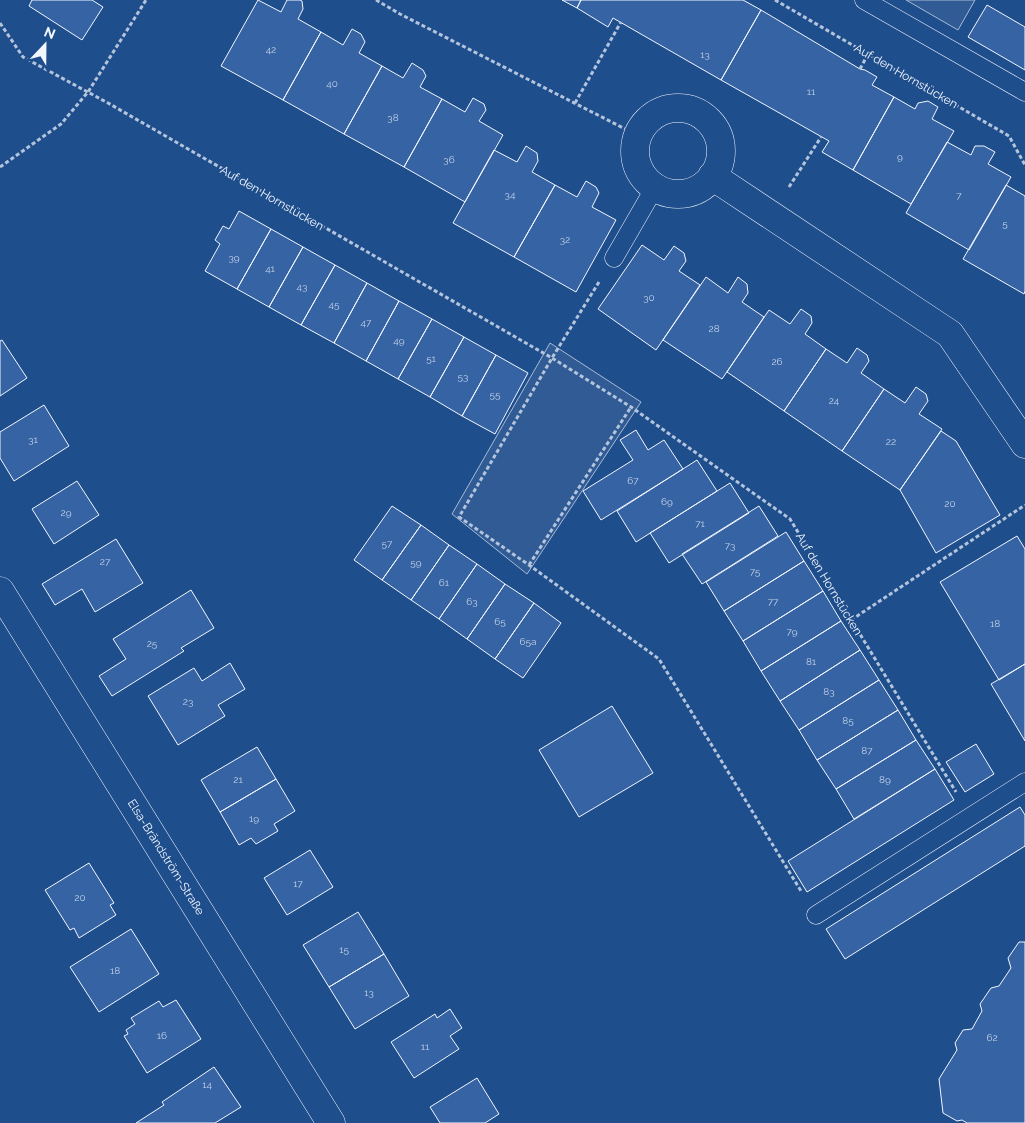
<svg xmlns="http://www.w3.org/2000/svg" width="1025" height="1123" viewBox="0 0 1025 1123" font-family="Raleway,sans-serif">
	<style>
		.built { fill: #305b95; stroke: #a8bbd7 }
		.building { fill: #3563a3; stroke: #f2f6ff }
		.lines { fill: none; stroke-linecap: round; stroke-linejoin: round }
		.lane-casing { stroke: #f2f6ff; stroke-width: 19 }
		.street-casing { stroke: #f2f6ff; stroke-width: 29 }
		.path { stroke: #b3c4dc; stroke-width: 3; stroke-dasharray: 4 2.5; stroke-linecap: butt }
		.lane { stroke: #1f4e8c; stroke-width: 18 }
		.street { stroke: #1f4e8c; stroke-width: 28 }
		.labels { text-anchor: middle; stroke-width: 4; stroke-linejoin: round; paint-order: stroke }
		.number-label { font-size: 10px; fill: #c3d1e8 }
		.street-label { font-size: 12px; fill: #f2f6ff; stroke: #1f4e8c }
	</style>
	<rect width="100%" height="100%" fill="#1f4e8c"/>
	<!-- built -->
	<path class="built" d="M 906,0 L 975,0 L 958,30 Z
		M 550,343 L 641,402 L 527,574 L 452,514 Z"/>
	<!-- building -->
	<path class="building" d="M 32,0 L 92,0 L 103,7 L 82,40 L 29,6 Z
		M 258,0 L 281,12 L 287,0 L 300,0 L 302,1 L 303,9 L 298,19 L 321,32 L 283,100 L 221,66 Z
		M 562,0 L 581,0 L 577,8 Z
		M 581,0 L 743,0 L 761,10 L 721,80 L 613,18 L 608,27 L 577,8 Z
		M 987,5 L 1025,27 L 1025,70 L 968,37 Z
		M 761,10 L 860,69 L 865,70 L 877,77 L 872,85 L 894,97 L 853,170 L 822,152 L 829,141 L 721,80 Z
		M 352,29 L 361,34 L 365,42 L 359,53 L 382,66 L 344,134 L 283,100 L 321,32 L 343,45 Z
		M 412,63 L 423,70 L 426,76 L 420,87 L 442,99 L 404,167 L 344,134 L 382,66 L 403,78 Z
		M 894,97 L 915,109 L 918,103 L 928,101 L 938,107 L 932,119 L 954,131 L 911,204 L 853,170 Z
		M 473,98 L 484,104 L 486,110 L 479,121 L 503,135 L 465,202 L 404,167 L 442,99 L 465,112 Z
		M 947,142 L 971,155 L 975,146 L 984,146 L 995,152 L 988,164 L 1011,177 L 969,250 L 906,213 Z
		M 526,146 L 537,153 L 538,161 L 532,172 L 555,185 L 514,257 L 453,223 L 494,150 L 517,162 Z
		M 586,181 L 596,187 L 599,193 L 592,207 L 616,220 L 576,292 L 514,257 L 555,185 L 577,197 Z
		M 1006,185 L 1025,196 L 1025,291 L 1024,294 L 963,259 Z
		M 239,211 L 271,229 L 237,289 L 205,271 L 220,244 L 215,240 L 223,226 L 229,229 Z
		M 271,229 L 303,247 L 269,307 L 237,289 Z
		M 642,245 L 664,260 L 674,246 L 684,253 L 686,261 L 679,271 L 700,285 L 656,350 L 598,309 Z
		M 303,247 L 335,265 L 301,325 L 269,307 Z
		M 335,265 L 367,283 L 334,343 L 301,325 Z
		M 706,277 L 728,293 L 738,277 L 747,284 L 748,293 L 742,302 L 764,317 L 722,379 L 663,340 Z
		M 367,283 L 399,301 L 366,361 L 334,343 Z
		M 399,301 L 432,319 L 398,379 L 366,361 Z
		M 801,309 L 811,316 L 812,323 L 805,334 L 826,349 L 784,411 L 727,372 L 769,310 L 790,324 Z
		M 432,319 L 464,337 L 430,397 L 398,379 Z
		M 464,337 L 496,355 L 462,416 L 430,397 Z
		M 2,340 L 27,378 L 0,396 L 0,341 Z
		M 857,348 L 867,355 L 869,361 L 861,373 L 884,389 L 842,451 L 784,411 L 826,349 L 847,363 Z
		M 496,355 L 528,373 L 495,434 L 462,416 Z
		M 916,387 L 926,394 L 928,401 L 919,414 L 942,429 L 900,490 L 842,451 L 884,389 L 905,403 Z
		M 44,405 L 69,446 L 14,481 L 0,458 L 0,432 Z
		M 636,430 L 648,450 L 664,440 L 683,469 L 601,520 L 583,491 L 633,460 L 620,440 Z
		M 941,431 L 956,441 L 1000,515 L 936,553 L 900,490 Z
		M 697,460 L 717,491 L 636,542 L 617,511 Z
		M 77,481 L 99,515 L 54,544 L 32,509 Z
		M 730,483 L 749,513 L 669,563 L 650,533 Z
		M 392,506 L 421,525 L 382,580 L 354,560 Z
		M 759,506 L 778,536 L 702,584 L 682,554 Z
		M 421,525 L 449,545 L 411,600 L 382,580 Z
		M 786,532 L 804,561 L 724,611 L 706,582 Z
		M 1017,536 L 1025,549 L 1025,664 L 999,680 L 940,582 Z
		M 116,539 L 143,583 L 95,612 L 82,589 L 55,605 L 42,584 Z
		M 449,545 L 477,564 L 439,619 L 411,600 Z
		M 804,561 L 823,591 L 743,641 L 724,611 Z
		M 477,564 L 505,584 L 467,639 L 439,619 Z
		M 505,584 L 534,603 L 495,659 L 467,639 Z
		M 191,590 L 214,628 L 181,648 L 184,651 L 112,696 L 99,676 L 126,659 L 113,639 Z
		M 823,591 L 841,621 L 761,671 L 743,641 Z
		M 534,603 L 561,623 L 523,678 L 495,659 Z
		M 841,621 L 860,650 L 780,701 L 761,671 Z
		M 860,650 L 879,680 L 799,730 L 780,701 Z
		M 230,663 L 245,689 L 218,705 L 225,716 L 178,745 L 148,696 L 194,668 L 202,681 Z
		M 1025,664 L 1025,741 L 991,684 Z
		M 879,680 L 898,710 L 817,760 L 799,730 Z
		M 612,706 L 653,773 L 579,817 L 539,750 Z
		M 898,710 L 916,740 L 836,789 L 817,760 Z
		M 916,740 L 935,769 L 854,819 L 836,789 Z
		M 976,744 L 994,774 L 965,792 L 946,762 Z
		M 257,747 L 276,779 L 220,812 L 201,780 Z
		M 935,769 L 954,800 L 807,892 L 788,861 Z
		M 276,779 L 295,811 L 274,824 L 278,831 L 256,844 L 251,838 L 239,845 L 220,812 Z
		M 1020,807 L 1025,815 L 1025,846 L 845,959 L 826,929 Z
		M 310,850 L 333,887 L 287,915 L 264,878 Z
		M 89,863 L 114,903 L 110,905 L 116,915 L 79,938 L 74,928 L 70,930 L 45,890 Z
		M 358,912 L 384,954 L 329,987 L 303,945 Z
		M 131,929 L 159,974 L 99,1012 L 70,967 Z
		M 1019,942 L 1025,942 L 1025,1123 L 967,1123 L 962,1120 L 957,1121 L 943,1113 L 939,1079 L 957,1050 L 955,1043 L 963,1030 L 972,1029 L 982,1011 L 980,1004 L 991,988 L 999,986 L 1011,968 L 1008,958 Z
		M 384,954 L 409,996 L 355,1029 L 329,987 Z
		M 176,1000 L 201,1039 L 147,1073 L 124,1036 L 128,1034 L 126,1030 L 135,1024 L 131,1018 L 159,1001 L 163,1007 Z
		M 450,1009 L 462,1028 L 450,1036 L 459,1049 L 414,1078 L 391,1042 L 435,1014 L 437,1018 Z
		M 214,1067 L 241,1107 L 215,1123 L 136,1123 L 164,1105 L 162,1102 Z
		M 477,1078 L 499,1114 L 485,1123 L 440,1123 L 430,1107 Z"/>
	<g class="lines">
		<!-- lane casing -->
		<g class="lane-casing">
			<path id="lane" d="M 864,0 L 1025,92
				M 614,258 L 655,187
				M 816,915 L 1025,782"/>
		</g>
		<!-- street casing -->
		<g class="street-casing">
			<path id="street" d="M635 151a43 43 0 1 1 86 0a43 43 0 1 1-86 0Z
				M 712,176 L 950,334 L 1025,444
				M 0,591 L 331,1123"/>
		</g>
		<!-- path -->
		<path class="path" d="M 376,0 L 400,14 L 637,135
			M 775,0 L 1009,136 L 1025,165
			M 0,23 L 23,57 L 108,103 L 552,358 L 631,407 L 790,519 L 956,792
			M 860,69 L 868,54
			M 575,103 L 621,22
			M 0,167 L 61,124 L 88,92 L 146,0
			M 789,187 L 821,137
			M 599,282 L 552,358 L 459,517 L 529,565 L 659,659 L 801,891
			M 529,565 L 631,407
			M 851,620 L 1025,505"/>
		<!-- lane -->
		<use href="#lane" class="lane"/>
		<!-- street -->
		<use href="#street" class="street"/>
	</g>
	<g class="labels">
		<!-- number labels -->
		<g class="number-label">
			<text x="271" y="53">42</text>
			<text x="705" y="58">13</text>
			<text x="332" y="87">40</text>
			<text x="811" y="95">11</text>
			<text x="393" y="121">38</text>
			<text x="900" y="160">9</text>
			<text x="449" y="163">36</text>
			<text x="510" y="198">34</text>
			<text x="959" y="199">7</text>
			<text x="1005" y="227">5</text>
			<text x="565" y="243">32</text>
			<text x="234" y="261">39</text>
			<text x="270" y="272">41</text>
			<text x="302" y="290">43</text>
			<text x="649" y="301">30</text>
			<text x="334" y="308">45</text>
			<text x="366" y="326">47</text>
			<text x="714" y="332">28</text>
			<text x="399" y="344">49</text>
			<text x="431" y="362">51</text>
			<text x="777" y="365">26</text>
			<text x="463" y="380">53</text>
			<text x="495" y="398">55</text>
			<text x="834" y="404">24</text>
			<text x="33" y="443">31</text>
			<text x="891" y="445">22</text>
			<text x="633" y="484">67</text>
			<text x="667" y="505">69</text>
			<text x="950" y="507">20</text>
			<text x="66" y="516">29</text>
			<text x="700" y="527">71</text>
			<text x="387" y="547">57</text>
			<text x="730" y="549">73</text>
			<text x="105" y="565">27</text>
			<text x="416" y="566">59</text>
			<text x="755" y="575">75</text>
			<text x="444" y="586">61</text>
			<text x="472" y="605">63</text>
			<text x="773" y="605">77</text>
			<text x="500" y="625">65</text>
			<text x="995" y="627">18</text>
			<text x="792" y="635">79</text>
			<text x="528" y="645">65a</text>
			<text x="152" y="647">25</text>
			<text x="811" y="665">81</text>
			<text x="829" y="695">83</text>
			<text x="188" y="705">23</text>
			<text x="848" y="724">85</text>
			<text x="867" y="754">87</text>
			<text x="238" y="783">21</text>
			<text x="885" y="783">89</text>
			<text x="254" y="822">19</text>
			<text x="298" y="887">17</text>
			<text x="80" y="901">20</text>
			<text x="344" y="953">15</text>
			<text x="115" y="974">18</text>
			<text x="369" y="996">13</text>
			<text x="162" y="1039">16</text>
			<text x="992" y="1041">62</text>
			<text x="425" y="1050">11</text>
			<text x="207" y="1088">14</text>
		</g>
		<!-- street labels -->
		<g class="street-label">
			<text transform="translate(906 76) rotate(30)" y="4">Auf den Hornstücken</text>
			<text transform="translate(272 198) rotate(30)" y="4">Auf den Hornstücken</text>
			<text transform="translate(829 584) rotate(59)" y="4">Auf den Hornstücken</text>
			<text transform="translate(166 857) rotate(58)" y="4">Elsa-Brändström-Straße</text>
		</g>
	</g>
	<!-- north arrow -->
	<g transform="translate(45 45) rotate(22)" stroke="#1f4e8c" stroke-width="4" paint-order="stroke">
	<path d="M0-4L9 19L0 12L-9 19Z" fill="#f2f6ff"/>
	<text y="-8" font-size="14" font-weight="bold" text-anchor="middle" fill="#f2f6ff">N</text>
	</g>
</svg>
